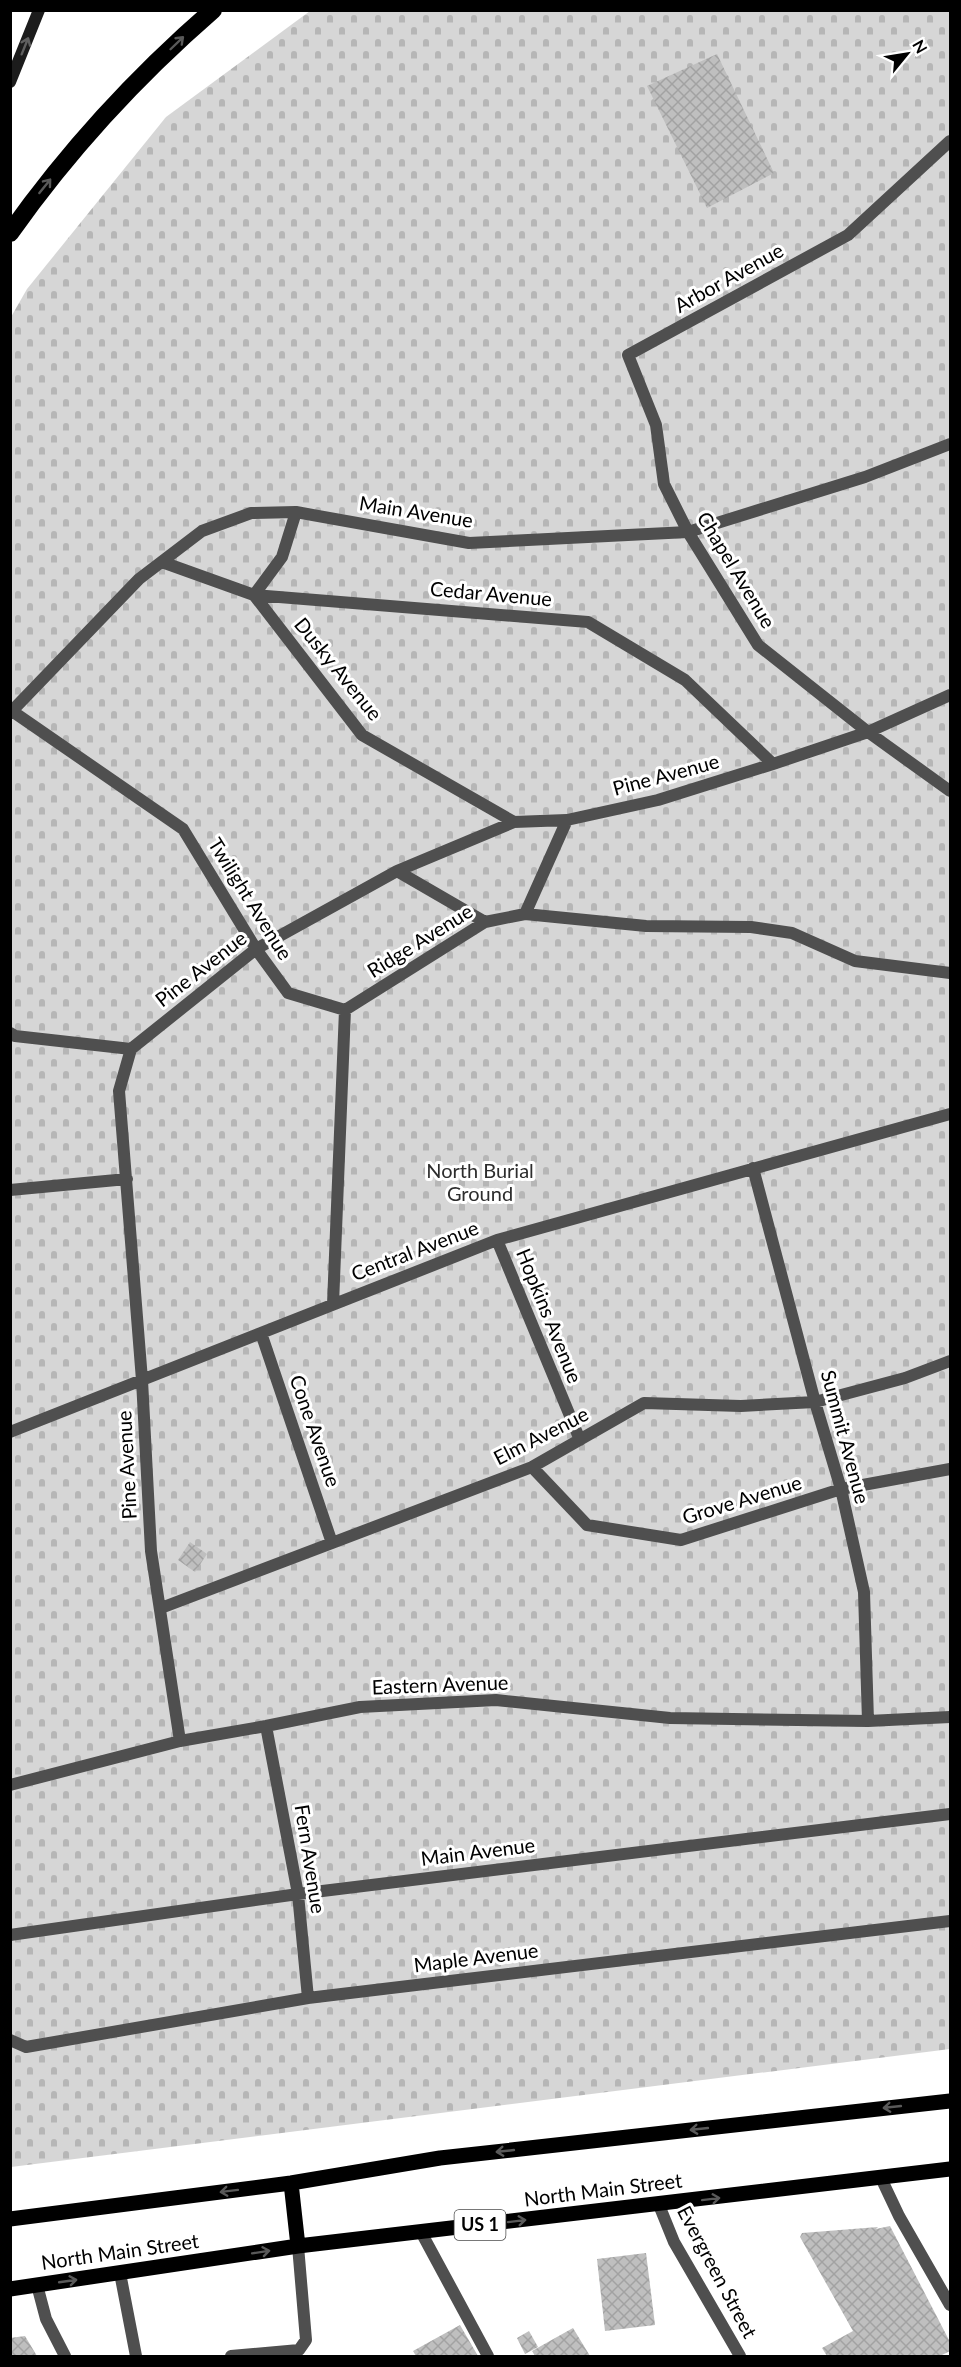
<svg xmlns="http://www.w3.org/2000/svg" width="961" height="2367" viewBox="0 0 961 2367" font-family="Lato,sans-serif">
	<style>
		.cemetery { fill: url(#cemetery-stones) }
		.building { fill: url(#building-cross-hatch) }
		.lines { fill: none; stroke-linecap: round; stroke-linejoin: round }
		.service { stroke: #4f4f4f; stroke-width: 12 }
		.minor { stroke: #4f4f4f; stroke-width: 12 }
		.secondary { stroke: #1c1c1c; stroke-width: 12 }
		.primary { stroke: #000; stroke-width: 15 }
		.motorway { stroke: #000; stroke-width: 18 }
		.oneway { stroke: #595959 }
		.oneway2 { stroke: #606060 }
		.labels { text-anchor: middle; stroke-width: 6; stroke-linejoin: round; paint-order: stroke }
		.shield { fill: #fff; stroke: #4c4c4c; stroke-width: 1.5 }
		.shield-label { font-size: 18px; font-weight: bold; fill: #000 }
		.street-label { font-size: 20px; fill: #000; stroke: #fff }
		.park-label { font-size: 20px; fill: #2d2d2d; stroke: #fff }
	</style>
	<defs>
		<pattern id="cemetery-stones" width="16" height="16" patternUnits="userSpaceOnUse" patternTransform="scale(1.5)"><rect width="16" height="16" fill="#d6d6d6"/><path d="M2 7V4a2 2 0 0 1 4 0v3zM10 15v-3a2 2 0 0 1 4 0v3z" fill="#b6b6b6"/></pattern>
		<pattern id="building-cross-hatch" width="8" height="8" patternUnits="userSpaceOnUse" patternTransform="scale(1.5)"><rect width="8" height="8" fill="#bfbfbf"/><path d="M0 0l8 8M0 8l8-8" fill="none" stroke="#a2a2a2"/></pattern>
	</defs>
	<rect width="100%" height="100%" fill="#fff"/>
	<!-- cemetery -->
	<path class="cemetery" d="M 310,11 L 950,11 L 950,2049 L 11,2167 L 11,317 L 27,289 L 166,117 Z"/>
	<!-- building -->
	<path class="building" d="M 717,54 L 774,173 L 707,208 L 647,86 Z
		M 190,1542 L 207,1554 L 195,1572 L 178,1560 Z
		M 890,2226 L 950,2342 L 950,2351 L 940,2356 L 827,2356 L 822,2348 L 853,2331 L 800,2237 L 802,2233 L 878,2227 L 876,2229 Z
		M 646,2253 L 655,2325 L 605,2331 L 597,2259 Z
		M 460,2325 L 478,2356 L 416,2356 L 413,2351 Z
		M 573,2328 L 590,2356 L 535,2356 L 532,2351 Z
		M 529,2331 L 538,2347 L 525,2354 L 517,2338 Z
		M 25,2336 L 37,2356 L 10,2356 L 10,2338 Z"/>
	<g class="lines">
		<!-- service -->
		<path class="service" d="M 950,141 L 848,235 L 628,355 L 656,425 L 664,484 L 688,532 L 758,645 L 868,732 L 950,791
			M 296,512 L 282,557 L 254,595 L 362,735 L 514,822
			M 162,562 L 254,595 L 588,622 L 685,680 L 773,764
			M 12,711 L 183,829 L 256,949 L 288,993 L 345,1010
			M 10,713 L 139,579 L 202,531 L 251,513 L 296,512 L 469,543 L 688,532 L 865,477 L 950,444
			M 397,871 L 485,922
			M 525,914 L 567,820
			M 10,1033 L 15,1036 L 131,1049
			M 753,1168 L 815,1402 L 841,1489 L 864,1592 L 868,1721
			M 10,1190 L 127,1179
			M 497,1240 L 580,1440
			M 333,1304 L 345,1010 L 485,922 L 525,914 L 646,926 L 751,927 L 792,933 L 855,961 L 950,973
			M 261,1333 L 332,1543
			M 10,1432 L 497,1240 L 950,1114
			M 532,1467 L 587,1525 L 681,1540 L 841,1489 L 950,1469
			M 161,1608 L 532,1467 L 644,1403 L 741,1406 L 815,1402 L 905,1378 L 950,1361
			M 266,1726 L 298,1894 L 308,1998
			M 180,1741 L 151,1551 L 142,1380 L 119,1091 L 131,1049 L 256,949 L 397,871 L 514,822 L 567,820 L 658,800 L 773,764 L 868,732 L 950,695
			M 10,1785 L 180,1741 L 266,1726 L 360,1707 L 496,1700 L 670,1718 L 868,1721 L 950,1717
			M 10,1935 L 298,1894 L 950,1814
			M 10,2040 L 26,2047 L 308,1998 L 950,1921
			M 421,2232 L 488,2356
			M 120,2273 L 136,2356
			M 231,2356 L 299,2350 L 306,2340 L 298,2246"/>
		<!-- minor -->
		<path class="minor" d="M 881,2178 L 899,2216 L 950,2305
			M 659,2205 L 674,2242 L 740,2356
			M 37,2285 L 46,2319 L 65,2356"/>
		<!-- secondary -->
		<path class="secondary" d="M 10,82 L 39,10"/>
		<!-- primary -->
		<path class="primary" d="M 291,2183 L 298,2246
			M 10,2219 L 291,2183 L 440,2158 L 950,2101
			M 10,2289 L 298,2246 L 950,2169"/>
		<!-- motorway -->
		<path class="motorway" d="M 10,233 C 68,151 137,76 213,10"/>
	</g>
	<!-- one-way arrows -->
	<defs><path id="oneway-shaft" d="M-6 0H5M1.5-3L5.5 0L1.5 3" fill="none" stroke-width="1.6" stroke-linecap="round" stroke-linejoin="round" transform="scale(1.5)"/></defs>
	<g class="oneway">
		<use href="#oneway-shaft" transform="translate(177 43) rotate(-44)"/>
		<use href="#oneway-shaft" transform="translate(45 186) rotate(-51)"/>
		<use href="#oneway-shaft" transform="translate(892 2107) rotate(174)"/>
		<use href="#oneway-shaft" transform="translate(699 2129) rotate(174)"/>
		<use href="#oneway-shaft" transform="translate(505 2151) rotate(174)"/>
		<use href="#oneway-shaft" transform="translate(229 2191) rotate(173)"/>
		<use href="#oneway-shaft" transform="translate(711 2199) rotate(-7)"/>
		<use href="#oneway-shaft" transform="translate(517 2221) rotate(-7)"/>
		<use href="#oneway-shaft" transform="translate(261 2252) rotate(-9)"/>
		<use href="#oneway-shaft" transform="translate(68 2281) rotate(-8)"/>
	</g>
	<use class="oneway2" href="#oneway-shaft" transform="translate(25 46) rotate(-68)"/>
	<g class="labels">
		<!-- shield labels -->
		<rect class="shield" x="454.5" y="2210" width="51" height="30" rx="4.5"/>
		<g class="shield-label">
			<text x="480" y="2231">US 1</text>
		</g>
		<!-- street labels -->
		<g class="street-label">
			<text transform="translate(729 278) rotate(-29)" y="7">Arbor Avenue</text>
			<text transform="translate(416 512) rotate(9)" y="7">Main Avenue</text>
			<text transform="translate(736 570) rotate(59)" y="7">Chapel Avenue</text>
			<text transform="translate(491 594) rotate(5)" y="7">Cedar Avenue</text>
			<text transform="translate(338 669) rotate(51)" y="7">Dusky Avenue</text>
			<text transform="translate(666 775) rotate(-15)" y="7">Pine Avenue</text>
			<text transform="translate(250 899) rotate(58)" y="7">Twilight Avenue</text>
			<text transform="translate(420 941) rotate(-32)" y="7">Ridge Avenue</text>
			<text transform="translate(201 969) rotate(-38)" y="7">Pine Avenue</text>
			<text transform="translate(415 1251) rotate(-21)" y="7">Central Avenue</text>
			<text transform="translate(549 1316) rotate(68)" y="7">Hopkins Avenue</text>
			<text transform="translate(315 1431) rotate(71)" y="7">Cone Avenue</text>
			<text transform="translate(541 1436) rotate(-27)" y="7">Elm Avenue</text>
			<text transform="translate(845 1437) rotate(75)" y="7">Summit Avenue</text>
			<text transform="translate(127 1465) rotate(-93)" y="7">Pine Avenue</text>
			<text transform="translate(742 1500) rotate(-17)" y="7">Grove Avenue</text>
			<text transform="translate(440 1685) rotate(-2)" y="7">Eastern Avenue</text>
			<text transform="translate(478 1852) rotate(-7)" y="7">Main Avenue</text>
			<text transform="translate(310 1859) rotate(81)" y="7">Fern Avenue</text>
			<text transform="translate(476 1958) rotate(-7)" y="7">Maple Avenue</text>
			<text transform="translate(603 2190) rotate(-7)" y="7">North Main Street</text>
			<text transform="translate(120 2252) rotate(-8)" y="7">North Main Street</text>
			<text transform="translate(717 2272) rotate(62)" y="7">Evergreen Street</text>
		</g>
		<!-- park labels -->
		<g class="park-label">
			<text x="480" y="1178">North Burial<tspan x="480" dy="23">Ground</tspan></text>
		</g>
	</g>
	<!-- border -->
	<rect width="961" height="2367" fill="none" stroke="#000000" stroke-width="24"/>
	<!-- north arrow -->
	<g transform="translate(907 54) rotate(60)" stroke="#ffffff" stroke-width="4.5" paint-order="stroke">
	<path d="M0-4.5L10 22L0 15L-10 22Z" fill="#000000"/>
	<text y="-9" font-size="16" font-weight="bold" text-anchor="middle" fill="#000000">N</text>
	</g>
</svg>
